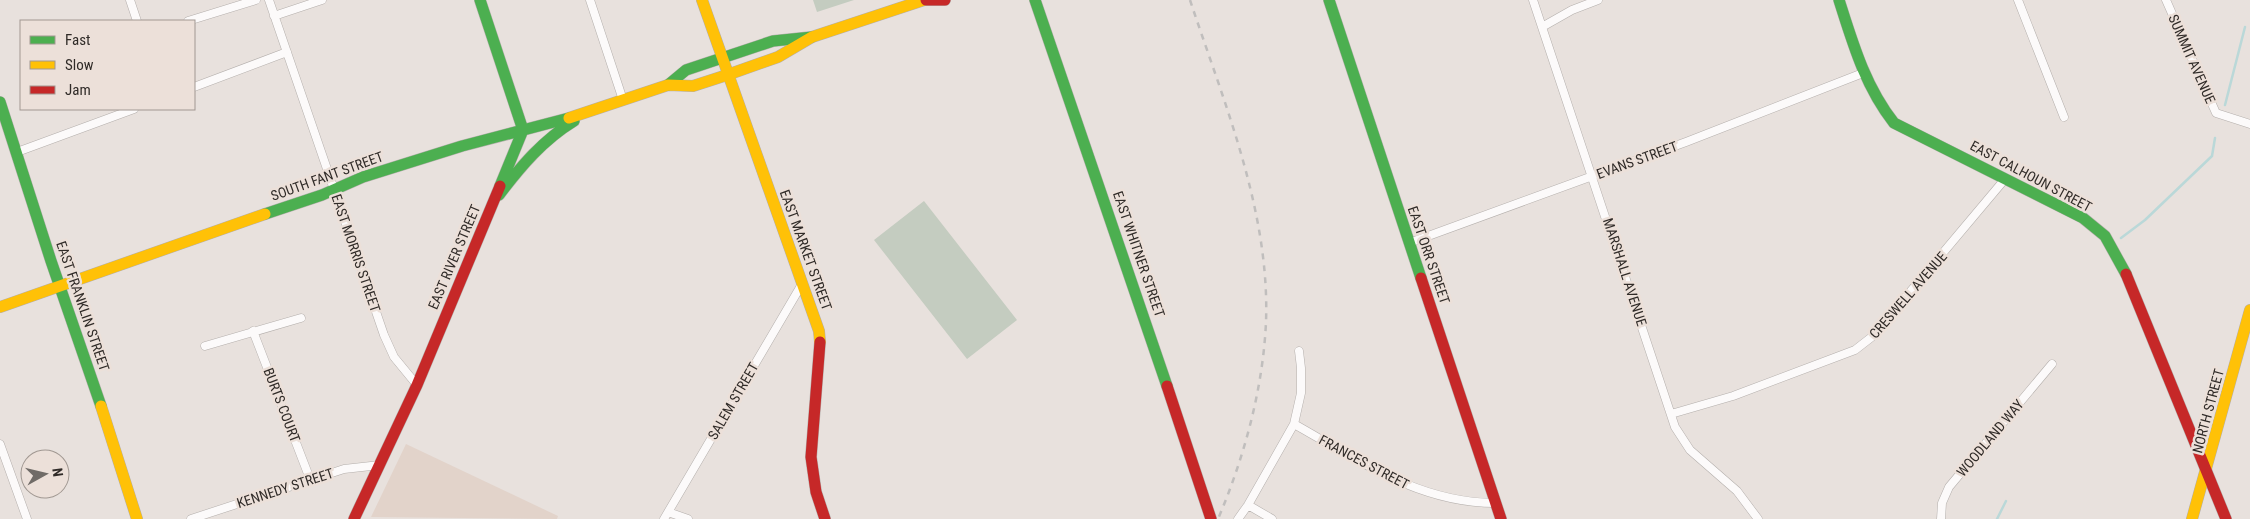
<svg xmlns="http://www.w3.org/2000/svg" width="2250" height="519" viewBox="0 0 2250 519" font-family="'Roboto Condensed',sans-serif">
	<style>
		.education { fill: #e2d3ca }
		.park { fill: #c4ccc0 }
		.lines { fill: none; stroke-linecap: round; stroke-linejoin: round }
		.stream { stroke: #bad8d8; stroke-width: 2.5 }
		.street-casing { stroke: #b4afac; stroke-width: 9 }
		.fast-casing { stroke: #b4afac; stroke-width: 12 }
		.slow-casing { stroke: #b4afac; stroke-width: 12 }
		.jam-casing { stroke: #b4afac; stroke-width: 12 }
		.street { stroke: #fcfafa; stroke-width: 8 }
		.fast { stroke: #4caf50; stroke-width: 11 }
		.slow { stroke: #ffc107; stroke-width: 11 }
		.jam { stroke: #c62828; stroke-width: 11 }
		.rail { stroke: #c0bebd; stroke-width: 2.5; stroke-dasharray: 6 6; stroke-linecap: butt }
		.labels { text-anchor: middle; stroke-width: 5; stroke-linejoin: round; paint-order: stroke }
		.street-label { font-size: 14px; fill: #302b28; stroke: #ece0d9 }
	</style>
	<rect width="100%" height="100%" fill="#e8e1dd"/>
	<!-- education -->
	<path class="education" d="M 406,444 L 558,516 L 557,519 L 371,517 Z"/>
	<!-- park -->
	<path class="park" d="M 813,0 L 854,0 L 817,12 Z
		M 924,201 L 1017,320 L 967,359 L 874,240 Z"/>
	<g class="lines">
		<!-- stream -->
		<path class="stream" d="M 2225,105 L 2245,27
			M 2121,238 L 2145,220 L 2212,156 L 2215,138
			M 1997,519 L 2006,501"/>
		<!-- street casing -->
		<g class="street-casing">
			<path id="street" d="M 130,0 L 137,21
				M 269,0 L 384,335 L 394,357 L 417,385
				M 590,0 L 623,100
				M 1533,0 L 1675,427 L 1690,450 L 1737,491 L 1758,519
				M 2018,0 L 2064,117
				M 2166,0 L 2216,113 L 2250,124
				M 274,16 L 322,0
				M 188,21 L 256,0
				M 1542,27 L 1572,10 L 1598,0
				M 194,87 L 287,52
				M 17,152 L 134,109
				M 1409,243 L 1686,142 L 1863,73
				M 253,331 L 310,479
				M 205,346 L 301,318
				M 1671,414 L 1733,396 L 1855,350 L 1873,336 L 2005,179
				M 1294,424 C 1358,460 1419,503 1495,503
				M 0,444 L 27,519
				M 1248,505 L 1272,519
				M 668,512 L 688,519
				M 191,519 L 344,469 L 380,465
				M 664,519 L 802,284
				M 1238,519 L 1248,505 L 1294,424 L 1301,393 L 1301,368 L 1299,351
				M 1941,519 L 1942,503 L 1949,487 L 2052,364"/>
		</g>
		<!-- fast casing -->
		<g class="fast-casing">
			<path id="fast" d="M 480,0 L 523,130 L 500,186
				M 1035,0 L 1167,386
				M 1329,0 L 1421,278
				M 1839,0 C 1853,44 1865,86 1894,123 L 2083,218 L 2105,236 L 2126,274
				M 668,85 L 686,70 L 773,41 L 812,37
				M 0,102 L 51,261 L 101,406
				M 499,195 C 521,166 543,140 574,121
				M 265,214 L 322,195 L 363,177 L 462,146 L 569,118"/>
		</g>
		<!-- slow casing -->
		<g class="slow-casing">
			<path id="slow" d="M 702,0 L 819,331 L 820,342
				M 569,118 L 668,85 L 693,86 L 727,75 L 778,57 L 812,37 L 924,0
				M 0,307 L 265,214
				M 101,406 L 137,519
				M 2192,519 L 2250,310"/>
		</g>
		<!-- jam casing -->
		<g class="jam-casing">
			<path id="jam" d="M 926,0 L 945,0
				M 2126,274 L 2226,519
				M 1421,278 L 1501,519
				M 820,342 L 811,457 L 816,492 L 825,519
				M 1167,386 L 1211,519
				M 354,519 L 417,385 L 500,186"/>
		</g>
		<!-- street -->
		<use href="#street" class="street"/>
		<!-- fast -->
		<use href="#fast" class="fast"/>
		<!-- slow -->
		<use href="#slow" class="slow"/>
		<!-- jam -->
		<use href="#jam" class="jam"/>
		<!-- rail -->
		<path class="rail" d="M 1190,0 C 1224,103 1270,211 1266,322 C 1263,389 1244,458 1218,519"/>
	</g>
	<g class="labels">
		<!-- street labels -->
		<g class="street-label">
			<text transform="translate(2192 59) rotate(66)" y="5">SUMMIT AVENUE</text>
			<text transform="translate(1637 160) rotate(-20)" y="5">EVANS STREET</text>
			<text transform="translate(327 176) rotate(-20)" y="5">SOUTH FANT STREET</text>
			<text transform="translate(2031 176) rotate(28)" y="5">EAST CALHOUN STREET</text>
			<text transform="translate(806 250) rotate(70)" y="5">EAST MARKET STREET</text>
			<text transform="translate(356 253) rotate(71)" y="5">EAST MORRIS STREET</text>
			<text transform="translate(1139 254) rotate(71)" y="5">EAST WHITNER STREET</text>
			<text transform="translate(1429 255) rotate(71)" y="5">EAST ORR STREET</text>
			<text transform="translate(454 257) rotate(-67)" y="5">EAST RIVER STREET</text>
			<text transform="translate(1625 272) rotate(72)" y="5">MARSHALL AVENUE</text>
			<text transform="translate(1908 295) rotate(-49)" y="5">CRESWELL AVENUE</text>
			<text transform="translate(83 306) rotate(71)" y="5">EAST FRANKLIN STREET</text>
			<text transform="translate(733 401) rotate(-60)" y="5">SALEM STREET</text>
			<text transform="translate(282 405) rotate(69)" y="5">BURTS COURT</text>
			<text transform="translate(2208 411) rotate(-75)" y="5">NORTH STREET</text>
			<text transform="translate(1990 438) rotate(-50)" y="5">WOODLAND WAY</text>
			<text transform="translate(1364 462) rotate(28)" y="5">FRANCES STREET</text>
			<text transform="translate(285 488) rotate(-18)" y="5">KENNEDY STREET</text>
		</g>
	</g>
	<!-- legend -->
	<rect x="20" y="20" width="175" height="90" fill="#ece0d9" stroke="#a19892"/>
	<rect x="30" y="36" width="25" height="8" fill="#4caf50" stroke="#a19892"/>
	<text x="65" y="45" font-size="15" fill="#302b28">Fast</text>
	<rect x="30" y="61" width="25" height="8" fill="#ffc107" stroke="#a19892"/>
	<text x="65" y="70" font-size="15" fill="#302b28">Slow</text>
	<rect x="30" y="86" width="25" height="8" fill="#c62828" stroke="#a19892"/>
	<text x="65" y="95" font-size="15" fill="#302b28">Jam</text>
	<!-- north arrow -->
	<g transform="translate(45 474) rotate(82)"><circle r="24" fill="#ece0d9" stroke="#a19892"/>
	<path d="M0-4L9 19L0 12L-9 19Z" fill="#706b67"/>
	<text y="-8" font-size="14" font-weight="bold" text-anchor="middle" fill="#302b28">N</text>
	</g>
</svg>
